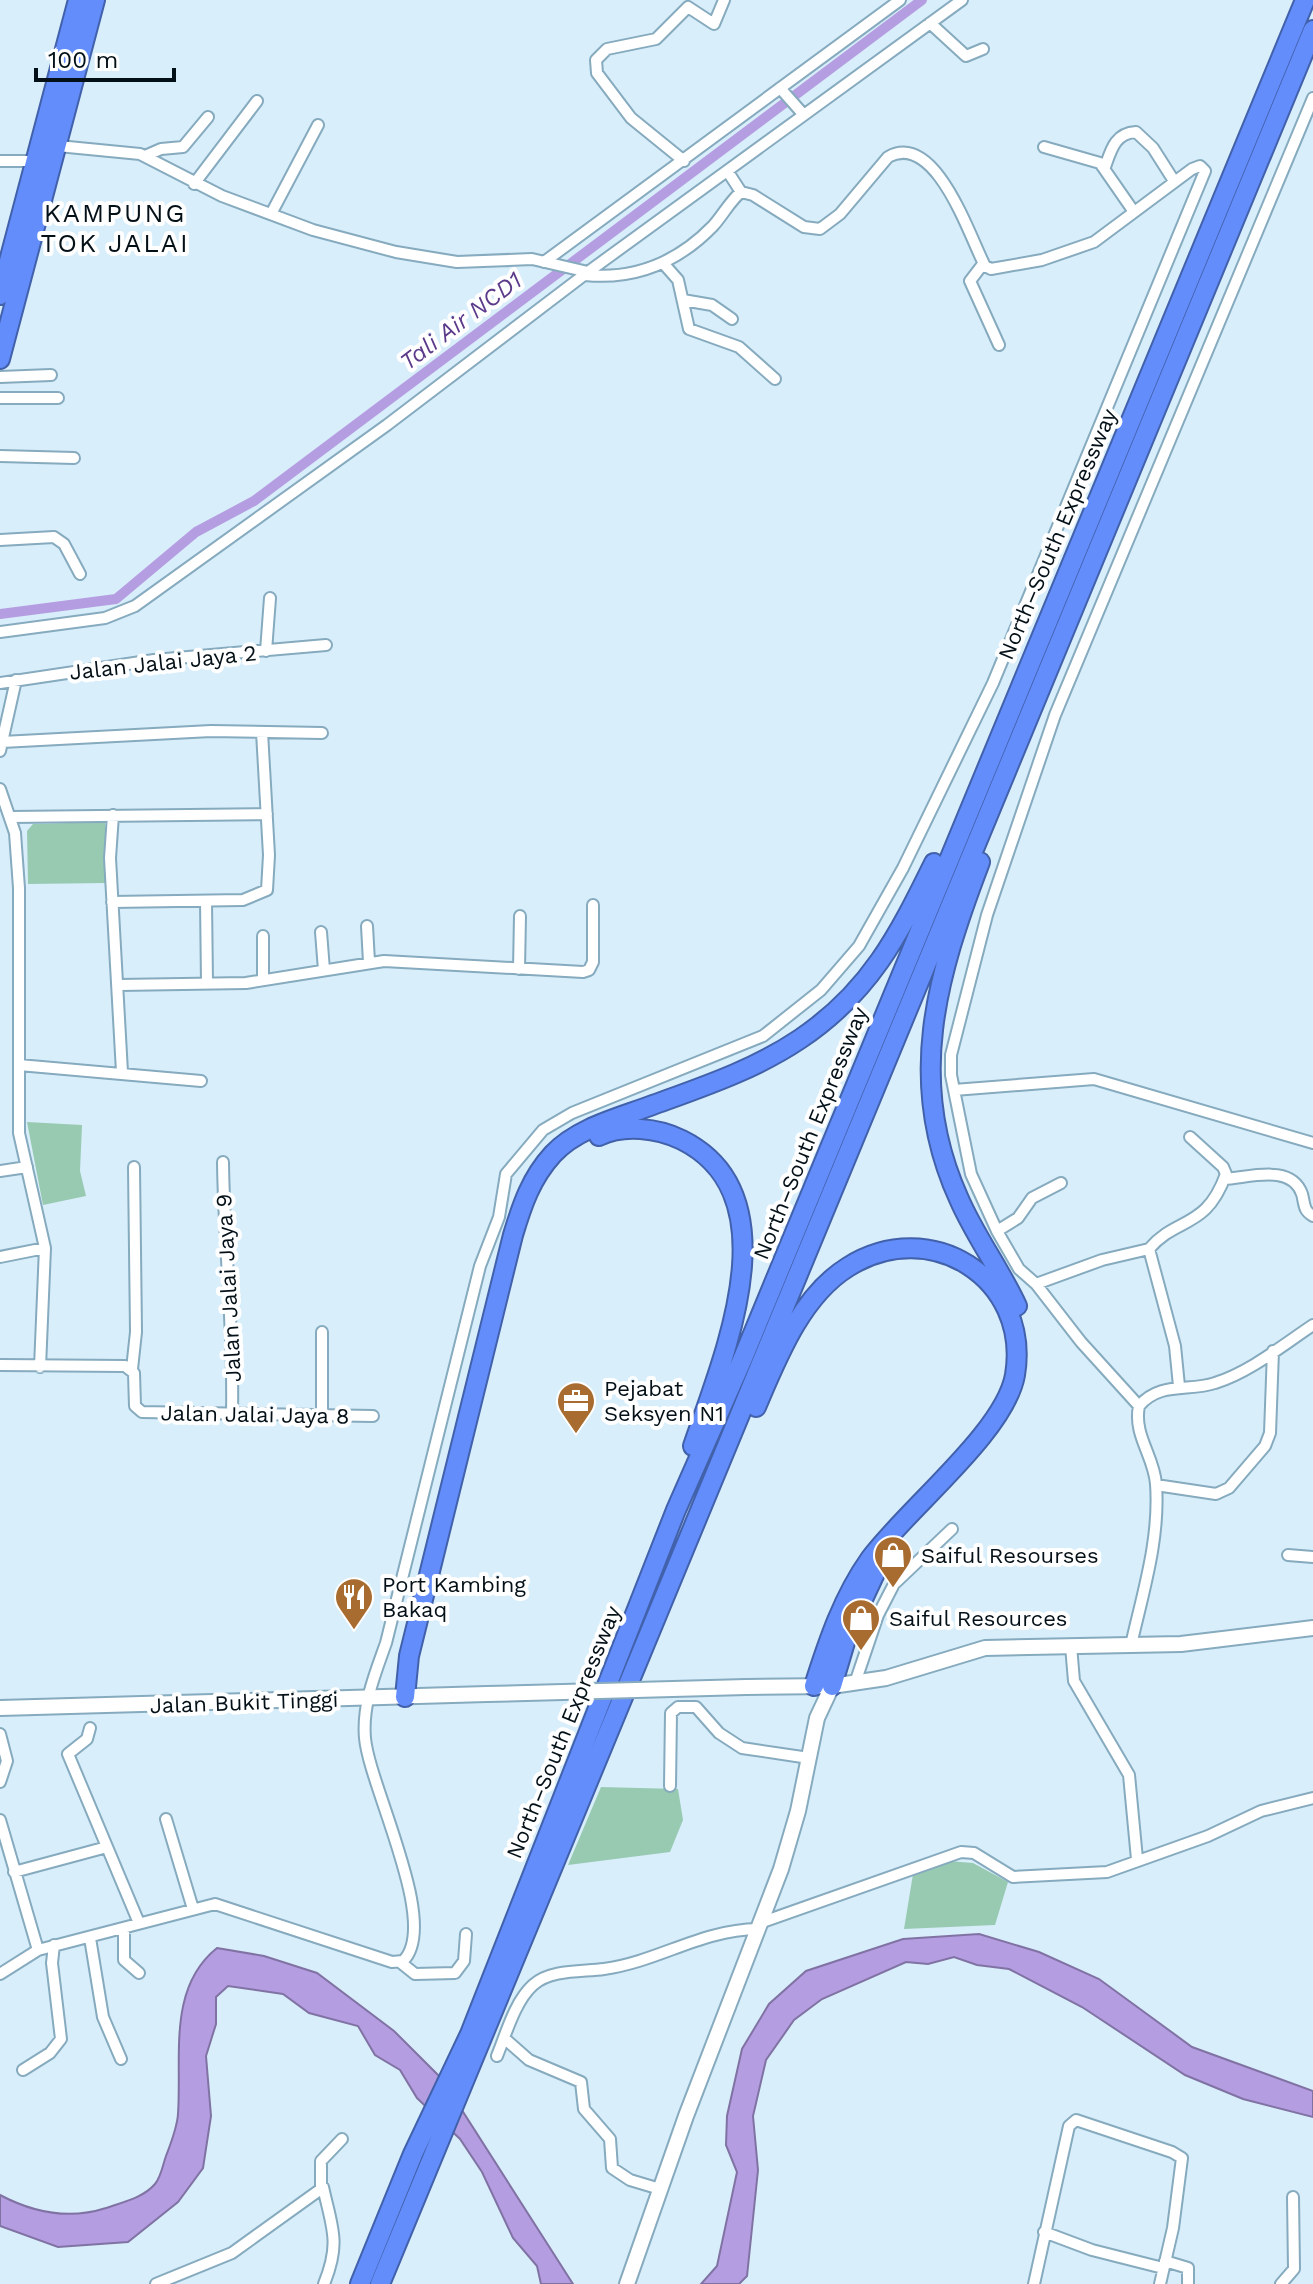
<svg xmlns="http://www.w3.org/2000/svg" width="1313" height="2284" viewBox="0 0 1313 2284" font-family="'Work Sans',sans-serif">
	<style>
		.green { fill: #98cab2 }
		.water { fill: #b59de1; stroke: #8073a4; stroke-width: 2 }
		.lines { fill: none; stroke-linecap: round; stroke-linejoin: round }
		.canal { stroke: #b59de1; stroke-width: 10 }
		.street-casing { stroke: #86aabe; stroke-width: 14 }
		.secondary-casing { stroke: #86aabe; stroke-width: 18 }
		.highway-casing { stroke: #4261ab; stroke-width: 22 }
		.street { stroke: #fff; stroke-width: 10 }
		.secondary { stroke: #fff; stroke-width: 14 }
		.highway { stroke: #638dfb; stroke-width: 18 }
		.secondary-bridge-casing { stroke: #86aabe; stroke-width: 18; stroke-linecap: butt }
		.secondary-bridge { stroke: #fff; stroke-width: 14 }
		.labels { text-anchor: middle; stroke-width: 8; stroke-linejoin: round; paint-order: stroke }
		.street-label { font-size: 22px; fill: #041017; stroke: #fff }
		.poi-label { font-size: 22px; fill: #041017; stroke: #fff; text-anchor: start }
		.water-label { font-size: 24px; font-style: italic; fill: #5c3a8a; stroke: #fff }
		.quarter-label { font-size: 26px; letter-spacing: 2px; fill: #041017; stroke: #fff }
	</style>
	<rect width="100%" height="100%" fill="#d8eefb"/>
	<!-- green -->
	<path class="green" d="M 105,822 L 106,883 L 28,884 L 27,831 L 33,824 Z
		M 27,1122 L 82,1125 L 80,1171 L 86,1196 L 43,1205 Z
		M 601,1787 L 678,1789 L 683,1820 L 670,1852 L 568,1865 Z
		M 949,1861 L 973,1863 L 1008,1882 L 995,1925 L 904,1929 L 913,1874 Z"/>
	<!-- water -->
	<path class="water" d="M 979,1934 L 1039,1952 L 1099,1979 L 1192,2047 L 1313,2091 L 1313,2117 L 1243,2099 L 1185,2075 L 1082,2007 L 1009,1969 L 977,1965 L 954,1957 L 928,1964 L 906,1962 L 822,1999 L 794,2020 L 766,2060 L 753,2116 L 758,2170 L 747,2276 L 739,2284 L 701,2284 L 717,2266 L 737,2172 L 726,2145 L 727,2116 L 742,2049 L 769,2004 L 806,1971 L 903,1939 Z
		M 217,1948 L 264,1956 L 317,1973 L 394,2031 L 442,2079 L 573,2284 L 541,2284 L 537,2266 L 513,2238 L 482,2172 L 460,2139 L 417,2098 L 400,2070 L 375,2055 L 358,2026 L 309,2013 L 283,1994 L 228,1986 L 216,1997 L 216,2024 L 206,2056 L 211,2116 L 203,2168 L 178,2202 L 128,2242 L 58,2247 L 0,2226 L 0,2195 C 34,2213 69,2220 106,2208 C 123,2202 143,2198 155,2184 C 161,2177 163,2164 166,2156 C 171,2143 177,2128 178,2114 C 182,2057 167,1988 217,1948 Z"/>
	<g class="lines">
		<!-- canal -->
		<path class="canal" d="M 0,614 L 116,599 L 196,532 L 254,501 L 922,0"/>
		<!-- street casing -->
		<g class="street-casing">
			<path id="street" d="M 930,23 L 966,56 L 983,49
				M 780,88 L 803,114
				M 58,146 L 140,154 L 222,196 L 313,230 L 396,252 L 457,262 L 532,259 L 588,272
				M 1044,147 L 1100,163 L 1134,212
				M 145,156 L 161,149 L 183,147 L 208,117
				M 0,161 L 36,161
				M 684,161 L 631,118 L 597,73 L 596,60 L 607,49 L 656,39 L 688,7 L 714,24 L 724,0
				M 1105,167 C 1111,150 1115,133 1136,132 L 1153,148 L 1174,181
				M 728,172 L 741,192
				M 194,184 L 257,101
				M 271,214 L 318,125
				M 544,262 L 900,0
				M 663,263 L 678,280 L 689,329 L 739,347 L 775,379
				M 983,264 L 970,281 L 999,345
				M 683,300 L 712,305 L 732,319
				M 0,377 L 51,375
				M 0,398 L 58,398
				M 0,456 L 74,458
				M 0,540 L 54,537 L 64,544 L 80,574
				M 0,632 L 105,618 L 135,606 L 387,425 L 588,272 L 962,0
				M 266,651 L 270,598
				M 0,683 L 154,660 L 326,645
				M 2,742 L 211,731 L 322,733
				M 0,751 L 16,680
				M 0,789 L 15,833 L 19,888 L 19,1133 L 45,1248 L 40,1367
				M 113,815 L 110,858 L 122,1072
				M 11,817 L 267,814
				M 206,901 L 207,983
				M 112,902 L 243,900 L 267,890 L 269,855 L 262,732
				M 367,926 L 369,962
				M 321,932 L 324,970
				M 263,936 L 263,980
				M 519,969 L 520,916
				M 119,985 L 246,983 L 384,961 L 583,972 L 589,970 L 593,962 L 593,905
				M 19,1065 L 201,1081
				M 954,1090 L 1094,1079 L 1313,1143
				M 223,1162 C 224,1246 234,1329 232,1413
				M 0,1171 L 27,1167
				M 1224,1179 C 1248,1178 1291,1163 1302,1194 C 1305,1205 1303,1210 1313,1216
				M 997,1231 L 1018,1218 L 1032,1198 L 1061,1183
				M 0,1257 L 45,1248
				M 1036,1284 L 1102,1260 L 1149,1249
				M 0,1365 L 125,1366 L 134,1373 L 135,1406 L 142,1412 L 373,1416
				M 132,1369 L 136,1332 L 134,1167
				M 1179,1386 L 1175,1346 L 1149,1249 C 1177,1216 1206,1230 1226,1174 L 1223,1167 L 1190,1137
				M 1139,1406 L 1081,1342 L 1036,1284 L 1019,1269 L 997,1231 L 971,1174 L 951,1075 L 951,1055 L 987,915 L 1055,715 L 1313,98
				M 322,1414 L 322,1332
				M 1156,1485 L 1216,1494 L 1229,1488 L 1265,1446 L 1270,1433 L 1273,1351
				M 1288,1555 L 1313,1557
				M 1131,1645 C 1143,1592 1160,1539 1156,1484 C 1154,1456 1133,1435 1139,1406 C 1160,1381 1189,1392 1215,1383 C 1250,1372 1283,1345 1313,1325
				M 1071,1646 L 1074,1681 L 1129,1775 L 1137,1859
				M 855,1683 L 878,1615 L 894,1584 L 952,1529
				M 90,1728 L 87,1739 L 68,1754 L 139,1923
				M 0,1734 L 7,1761 L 0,1782
				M 670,1786 L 671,1713 L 678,1707 L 696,1707 L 719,1733 L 742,1748 L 809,1758
				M 166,1819 L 193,1909
				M 0,1820 L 38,1950
				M 14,1872 L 107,1847
				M 760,1923 L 961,1852 L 974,1853 L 1013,1877 L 1107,1872 L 1208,1836 L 1261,1811 L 1313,1798
				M 124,1928 L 124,1960 L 139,1973
				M 90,1938 L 103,2017 L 121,2059
				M 400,1962 L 415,1974 L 455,1973 L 464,1961 L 466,1934
				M 0,1974 L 38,1950 L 215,1904 L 392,1962 L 403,1961 C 441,1925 369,1786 365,1738 C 362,1705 375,1674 386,1643 L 480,1266 L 499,1217 L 506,1174 L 543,1130 L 572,1113 L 763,1036 L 821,990 L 859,946 L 903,868 L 993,683 L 1205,171 L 1200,166 L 1192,169 L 1094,242 L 1042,260 L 991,269 L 985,266 C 970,238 936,130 888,157 L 840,214 L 820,229 L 804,227 L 753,195 L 741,192 C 730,201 723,215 713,226 C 678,262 635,280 585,275
				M 504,2038 L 529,2060 L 581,2082 L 584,2109 L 610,2139 L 612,2168 L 630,2180 L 660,2189
				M 497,2056 C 506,2034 515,2001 533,1985 C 551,1969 582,1972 604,1969 C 660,1961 700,1930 758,1929
				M 23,2070 L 50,2053 L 61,2039 L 52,1963 L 54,1945
				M 323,2187 C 332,2228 341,2242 324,2284
				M 1044,2232 L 1092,2250 L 1163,2268
				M 1165,2261 L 1188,2268 L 1188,2284
				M 156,2284 L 232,2253 L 321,2189 L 321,2161 L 342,2139
				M 1034,2284 L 1069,2126 L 1076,2120 L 1172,2152 L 1182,2158 L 1173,2228 L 1160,2284
				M 1281,2284 L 1294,2269 L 1293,2197"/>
		</g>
		<!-- secondary casing -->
		<g class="secondary-casing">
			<path id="secondary" d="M 746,1687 L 832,1686 L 886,1678 L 985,1648 L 1181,1644 L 1313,1628
				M 0,1708 L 487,1694
				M 627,2284 L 686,2116 L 781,1869 L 798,1811 L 817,1718 L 832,1686"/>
		</g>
		<!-- highway casing -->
		<g class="highway-casing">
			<path id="highway" d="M 0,295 L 78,0
				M 0,359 L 95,0
				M 980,862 C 937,975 905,1081 959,1199 C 975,1236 1000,1269 1017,1306
				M 599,1136 C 623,1124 658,1128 682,1140 C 794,1196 722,1360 693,1446
				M 756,1407 C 777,1358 801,1296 848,1267 C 930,1215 1031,1278 1015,1375 C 1005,1432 908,1508 870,1559 C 843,1597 828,1642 814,1686
				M 832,1686 L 849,1629 L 877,1569
				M 405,1697 L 409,1656 L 513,1235 C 522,1205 531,1178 553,1154 C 577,1128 618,1118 650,1106 C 702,1087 754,1070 800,1039 C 870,992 898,936 934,863
				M 360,2284 L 413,2154 L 470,2034 L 676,1510 L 743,1358 L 1305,0
				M 380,2284 C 694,1534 999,780 1313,30"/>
		</g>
		<!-- street -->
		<use href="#street" class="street"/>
		<!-- secondary -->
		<use href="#secondary" class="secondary"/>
		<!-- highway -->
		<use href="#highway" class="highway"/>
		<!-- secondary-bridge casing -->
		<g class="secondary-bridge-casing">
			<path id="secondary-bridge" d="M 487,1694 L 746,1687"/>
		</g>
		<!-- secondary-bridge -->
		<use href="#secondary-bridge" class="secondary-bridge"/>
	</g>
	<!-- icons -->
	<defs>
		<g id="office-pin" transform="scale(2)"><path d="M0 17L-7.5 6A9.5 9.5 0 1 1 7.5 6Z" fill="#a96c30" stroke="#fff"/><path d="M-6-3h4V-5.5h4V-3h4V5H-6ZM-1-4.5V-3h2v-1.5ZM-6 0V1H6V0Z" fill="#fff"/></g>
		<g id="shop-pin" transform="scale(2)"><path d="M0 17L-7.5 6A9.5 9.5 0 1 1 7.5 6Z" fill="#a96c30" stroke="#fff"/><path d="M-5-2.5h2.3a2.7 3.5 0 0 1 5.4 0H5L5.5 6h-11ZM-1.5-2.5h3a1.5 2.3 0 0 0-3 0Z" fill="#fff"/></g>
		<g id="restaurant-pin" transform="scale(2)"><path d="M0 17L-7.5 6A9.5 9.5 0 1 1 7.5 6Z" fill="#a96c30" stroke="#fff"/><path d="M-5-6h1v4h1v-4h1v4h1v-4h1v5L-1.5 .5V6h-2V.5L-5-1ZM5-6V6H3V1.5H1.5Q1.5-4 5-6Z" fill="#fff"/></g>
	</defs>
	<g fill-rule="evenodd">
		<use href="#office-pin" x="576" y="1401"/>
		<use href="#shop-pin" x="893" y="1555"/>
		<use href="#restaurant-pin" x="354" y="1597"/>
		<use href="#shop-pin" x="861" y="1618"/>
	</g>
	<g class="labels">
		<!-- street labels -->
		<g class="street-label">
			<text transform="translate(1057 534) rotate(-67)" y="8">North–South Expressway</text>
			<text transform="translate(163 662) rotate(-6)" y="8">Jalan Jalai Jaya 2</text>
			<text transform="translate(810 1133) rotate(-68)" y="8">North–South Expressway</text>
			<text transform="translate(228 1288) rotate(-93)" y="8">Jalan Jalai Jaya 9</text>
			<text transform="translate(255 1414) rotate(1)" y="8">Jalan Jalai Jaya 8</text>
			<text transform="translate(244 1702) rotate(-2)" y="8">Jalan Bukit Tinggi</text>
			<text transform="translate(563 1732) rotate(-68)" y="8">North–South Expressway</text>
		</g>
		<!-- poi labels -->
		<g class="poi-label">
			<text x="604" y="1396">Pejabat<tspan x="604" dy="25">Seksyen N1</tspan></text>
			<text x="921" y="1563">Saiful Resourses</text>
			<text x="382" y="1592">Port Kambing<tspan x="382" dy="25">Bakaq</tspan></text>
			<text x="889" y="1626">Saiful Resources</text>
		</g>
		<!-- water labels -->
		<g class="water-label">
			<text transform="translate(461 321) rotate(-37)" y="8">Tali Air NCD1</text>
		</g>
		<!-- quarter labels -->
		<g class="quarter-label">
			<text x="115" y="222">KAMPUNG<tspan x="115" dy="30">TOK JALAI</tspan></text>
		</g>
	</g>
	<!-- scale -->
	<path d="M36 68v12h138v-12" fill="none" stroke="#041017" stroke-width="4"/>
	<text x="48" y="68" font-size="24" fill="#041017" stroke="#ffffff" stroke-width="6" paint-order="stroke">100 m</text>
</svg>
